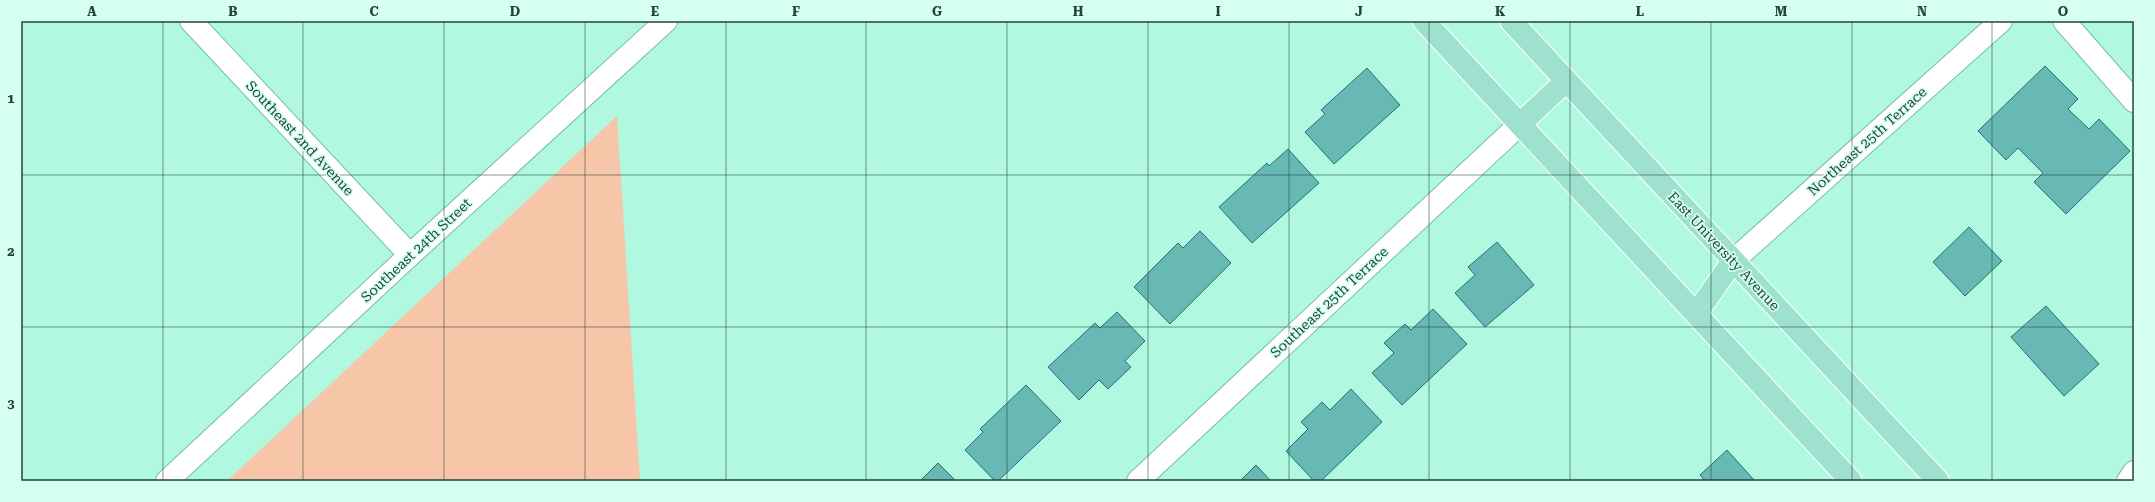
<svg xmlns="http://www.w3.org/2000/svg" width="2155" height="502" viewBox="0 0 2155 502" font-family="'Roboto Serif',serif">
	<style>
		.green { fill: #f7c6a9 }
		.building { fill: #68b8b4; stroke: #1e7471 }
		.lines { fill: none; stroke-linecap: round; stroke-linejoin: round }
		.minor-casing { stroke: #78bea8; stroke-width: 24 }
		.tertiary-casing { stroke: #78bea8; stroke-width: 24 }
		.primary-casing { stroke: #fff; stroke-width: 24 }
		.minor { stroke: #fff; stroke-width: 22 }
		.tertiary { stroke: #fff; stroke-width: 22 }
		.primary { stroke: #9ee1ce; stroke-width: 22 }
		.grid { fill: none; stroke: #26443a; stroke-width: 1; stroke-opacity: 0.55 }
		.labels { text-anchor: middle; stroke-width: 3.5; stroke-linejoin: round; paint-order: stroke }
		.street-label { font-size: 14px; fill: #26443a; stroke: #d5fff0 }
		.neatline { fill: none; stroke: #26443a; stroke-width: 1.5 }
		.grid-label { font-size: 13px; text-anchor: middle; font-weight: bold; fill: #26443a }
	</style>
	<rect width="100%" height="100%" fill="#b0f8e0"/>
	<!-- green -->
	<path class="green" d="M 617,116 L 640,481 L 227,481 Z"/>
	<!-- building -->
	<path class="building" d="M 2045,66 L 2078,99 L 2068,109 L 2089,129 L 2099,119 L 2130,151 L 2066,214 L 2034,182 L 2043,173 L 2018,148 L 2006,160 L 1978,131 Z
		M 1367,68 L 1400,105 L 1334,164 L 1305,132 L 1325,114 L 1321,110 Z
		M 1288,149 L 1319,183 L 1252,243 L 1219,207 L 1267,163 L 1269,166 Z
		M 1969,227 L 2002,261 L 1965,296 L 1933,262 Z
		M 1200,231 L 1231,263 L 1170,324 L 1134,287 L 1178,243 L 1183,248 Z
		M 1497,242 L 1534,285 L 1485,327 L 1455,293 L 1475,275 L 1468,267 Z
		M 2046,306 L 2099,364 L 2064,396 L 2011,337 Z
		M 1433,309 L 1467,344 L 1402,405 L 1372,373 L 1394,353 L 1384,343 L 1405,324 L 1411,330 Z
		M 1117,312 L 1145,341 L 1125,361 L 1131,367 L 1108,389 L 1099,380 L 1079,400 L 1048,367 L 1095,323 L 1100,328 Z
		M 1026,385 L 1061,421 L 998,481 L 995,481 L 965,450 L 983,432 L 980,429 Z
		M 1351,389 L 1382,422 L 1321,481 L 1314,481 L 1286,451 L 1308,429 L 1301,422 L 1322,402 L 1330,410 Z
		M 1727,450 L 1755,481 L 1705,481 L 1700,475 Z
		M 938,463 L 956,481 L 920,481 Z
		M 1256,465 L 1271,481 L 1240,481 Z"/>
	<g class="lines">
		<!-- minor casing -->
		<g class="minor-casing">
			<path id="minor" d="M 191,21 L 410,255
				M 2064,21 L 2134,101
				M 1733,261 L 2001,21
				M 1138,481 L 1520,124
				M 2128,481 L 2134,472"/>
		</g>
		<!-- tertiary casing -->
		<g class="tertiary-casing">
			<path id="tertiary" d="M 167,481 L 410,255 L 666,21"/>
		</g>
		<!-- primary casing -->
		<g class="primary-casing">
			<path id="primary" d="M 1424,21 L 1851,481
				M 1511,21 L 1938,481
				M 1520,124 L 1566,81
				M 1696,314 L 1733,261"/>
		</g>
		<!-- minor -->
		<use href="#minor" class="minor"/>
		<!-- tertiary -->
		<use href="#tertiary" class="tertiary"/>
		<!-- primary -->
		<use href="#primary" class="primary"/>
	</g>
	<!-- grid -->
	<path class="grid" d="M 163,21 L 163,481M 303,21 L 303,481M 444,21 L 444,481M 585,21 L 585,481M 726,21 L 726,481M 866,21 L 866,481M 1007,21 L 1007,481M 1148,21 L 1148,481M 1289,21 L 1289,481M 1429,21 L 1429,481M 1570,21 L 1570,481M 1711,21 L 1711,481M 1852,21 L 1852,481M 1992,21 L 1992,481M 21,175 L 2134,175M 21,327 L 2134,327"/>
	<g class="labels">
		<!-- street labels -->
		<g class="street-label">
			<text transform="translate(300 138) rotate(47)" y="5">Southeast 2nd Avenue</text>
			<text transform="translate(1867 141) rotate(-42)" y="5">Northeast 25th Terrace</text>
			<text transform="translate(416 250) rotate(-43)" y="5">Southeast 24th Street</text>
			<text transform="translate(1724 251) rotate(47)" y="5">East University Avenue</text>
			<text transform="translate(1329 302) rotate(-43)" y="5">Southeast 25th Terrace</text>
		</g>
	</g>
	<!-- border -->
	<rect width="2155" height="502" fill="none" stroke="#d5fff0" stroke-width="44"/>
	<rect x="22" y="22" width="2111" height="458" class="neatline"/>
	<g class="grid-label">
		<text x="92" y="16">A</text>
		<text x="233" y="16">B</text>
		<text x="374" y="16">C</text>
		<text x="515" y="16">D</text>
		<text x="655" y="16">E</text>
		<text x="796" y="16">F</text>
		<text x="937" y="16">G</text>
		<text x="1078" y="16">H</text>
		<text x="1218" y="16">I</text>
		<text x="1359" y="16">J</text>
		<text x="1500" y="16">K</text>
		<text x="1640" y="16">L</text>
		<text x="1781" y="16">M</text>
		<text x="1922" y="16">N</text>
		<text x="2063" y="16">O</text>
		<text x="11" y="103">1</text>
		<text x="11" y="256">2</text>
		<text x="11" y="408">3</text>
	</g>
</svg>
